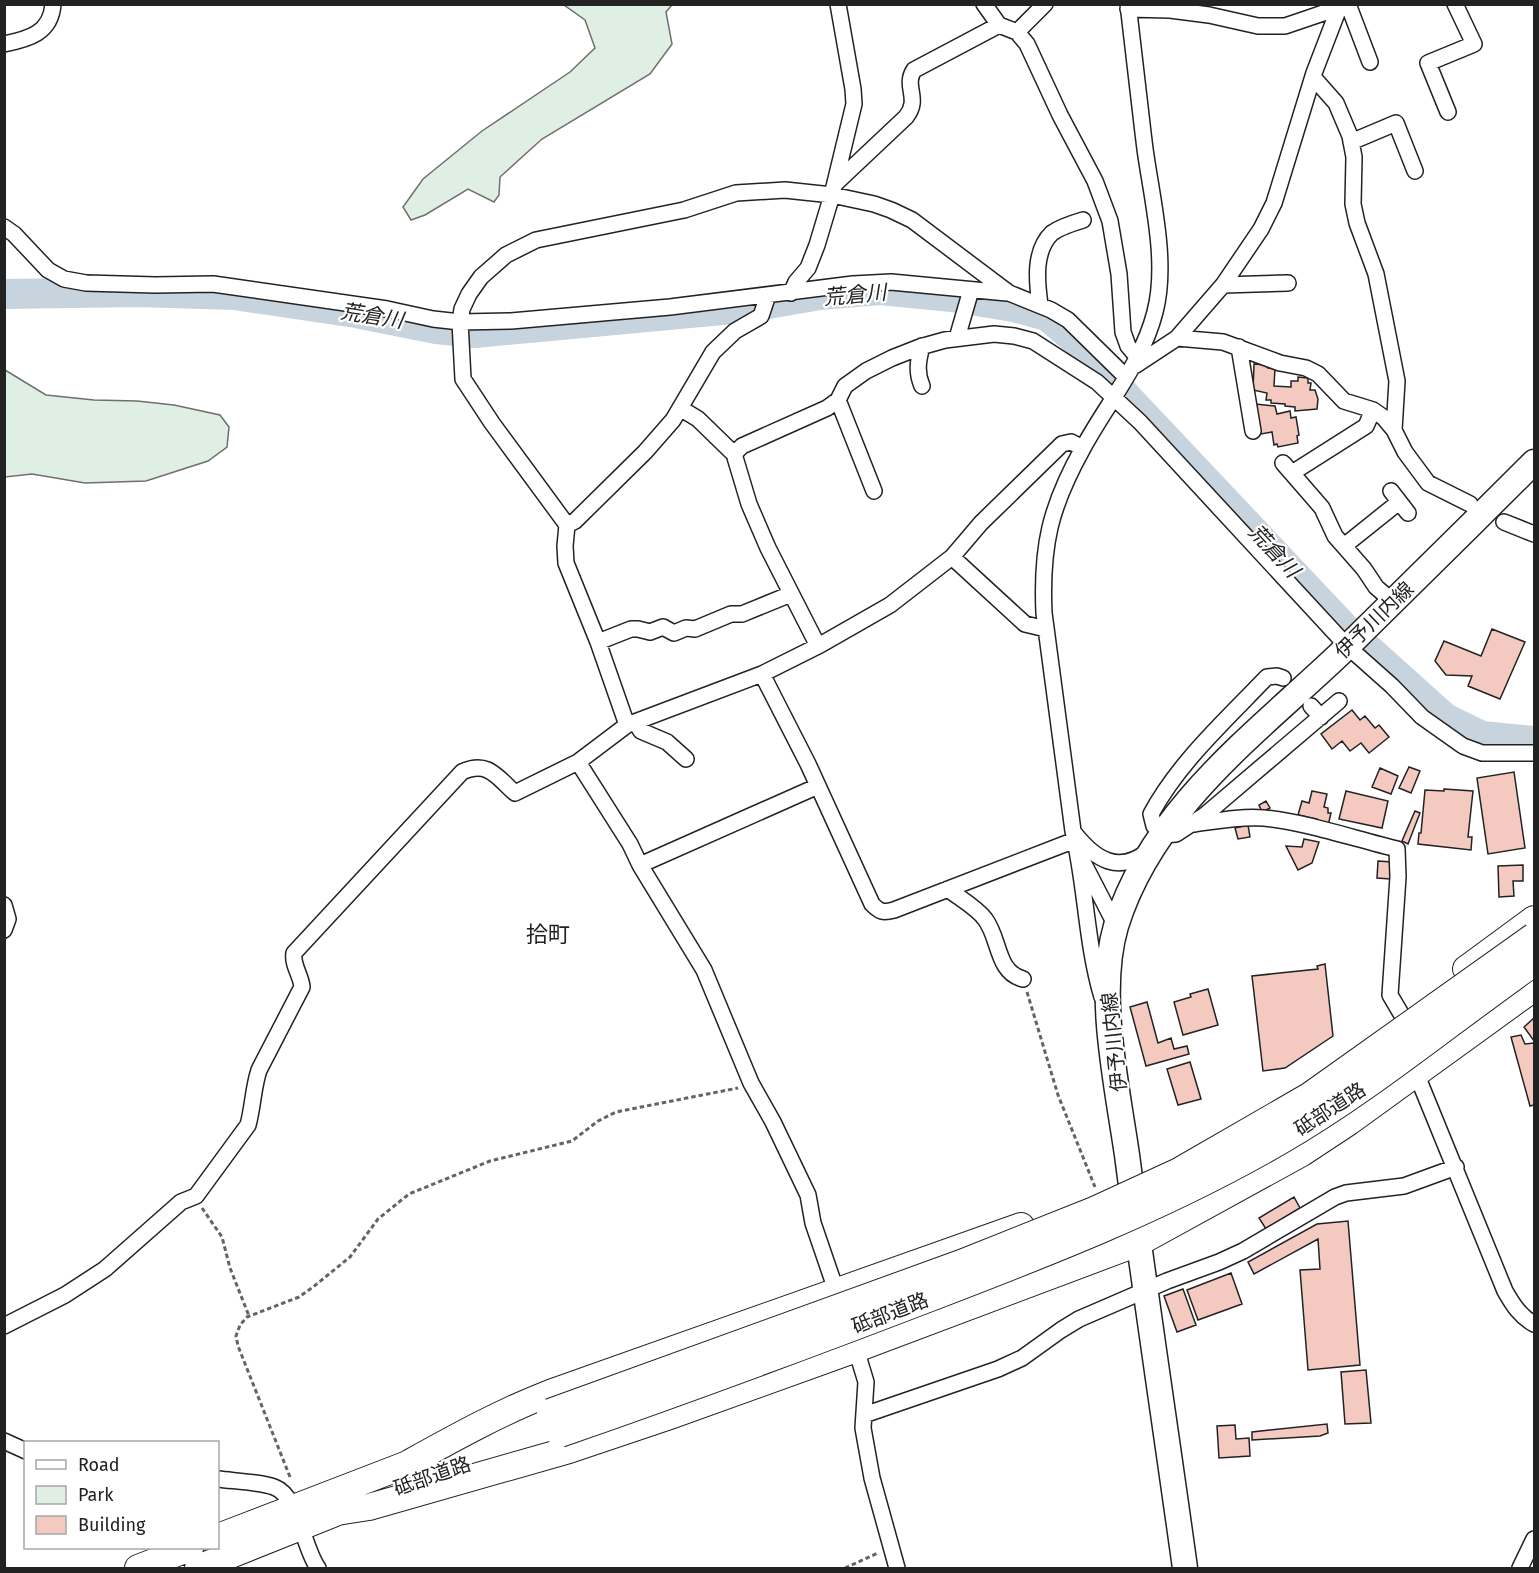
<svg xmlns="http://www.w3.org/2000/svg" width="1539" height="1573" viewBox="0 0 1539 1573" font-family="'Fira Sans','Noto Sans JP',sans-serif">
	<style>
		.green { fill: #e0efe3; stroke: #6f6f6f; stroke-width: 1.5 }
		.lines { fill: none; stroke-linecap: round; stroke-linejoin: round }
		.river { stroke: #c7d3dd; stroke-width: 30 }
		.building { fill: #f3c9c0; stroke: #222; stroke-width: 1.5 }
		.minor-casing { stroke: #222; stroke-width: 18 }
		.primary-casing { stroke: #222; stroke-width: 27 }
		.trunk-casing { stroke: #222; stroke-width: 28 }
		.path { stroke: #646464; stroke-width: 3; stroke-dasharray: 4.5 3; stroke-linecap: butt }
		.minor { stroke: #fff; stroke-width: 15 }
		.primary { stroke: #fff; stroke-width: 24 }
		.trunk { stroke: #fff; stroke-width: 26 }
		.trunk-bridge-casing { stroke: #222; stroke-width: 28; stroke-linecap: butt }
		.trunk-bridge { stroke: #fff; stroke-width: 26 }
		.labels { text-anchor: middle; stroke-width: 4.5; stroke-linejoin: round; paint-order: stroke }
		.street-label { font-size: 20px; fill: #222; stroke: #fff }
		.water-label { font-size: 21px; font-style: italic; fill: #222; stroke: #fff }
		.quarter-label { font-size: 22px; fill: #222; stroke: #fff }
	</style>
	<rect width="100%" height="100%" fill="#fff"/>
	<!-- green -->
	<path class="green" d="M 564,5 L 672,5 L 666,12 L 672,44 L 650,74 L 542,139 L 500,177 L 499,195 L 494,202 L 468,189 L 425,215 L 411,220 L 403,207 L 423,179 L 482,131 L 570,72 L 595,48 L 585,20 Z
		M 5,370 L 46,395 L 94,400 L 137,401 L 174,405 L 220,415 L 229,427 L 227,447 L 208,461 L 146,481 L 85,483 L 32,474 L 5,477 Z"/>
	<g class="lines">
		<!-- river -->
		<path class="river" d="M 4,294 L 139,292 L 234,295 L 356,313 L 436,329 L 475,333 L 744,308 L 820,295 L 880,290 L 952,297 L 1013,307 L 1047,316 L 1086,349 L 1129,399 L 1345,628 L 1445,718 L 1482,736 L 1534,741"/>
	</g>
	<!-- building -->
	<path class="building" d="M 1254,364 L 1268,365 L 1268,368 L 1275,368 L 1274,386 L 1291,387 L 1291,381 L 1298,381 L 1298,377 L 1308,378 L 1308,383 L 1311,383 L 1310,390 L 1315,390 L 1318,399 L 1317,409 L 1295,411 L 1295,407 L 1285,406 L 1285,404 L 1271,403 L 1271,400 L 1266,400 L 1267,393 L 1253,390 Z
		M 1255,404 L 1275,406 L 1277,414 L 1290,411 L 1291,418 L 1296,417 L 1299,435 L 1297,436 L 1298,443 L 1278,447 L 1277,444 L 1274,445 L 1272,432 L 1261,434 Z
		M 1492,629 L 1525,642 L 1500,699 L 1468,686 L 1472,676 L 1446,675 L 1435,661 L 1444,641 L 1481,656 Z
		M 1352,710 L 1360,720 L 1365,716 L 1375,728 L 1379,725 L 1389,737 L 1369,753 L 1361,743 L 1350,751 L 1342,741 L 1332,749 L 1321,734 Z
		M 1409,767 L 1420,771 L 1411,793 L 1399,788 Z
		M 1380,768 L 1398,776 L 1391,794 L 1372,787 Z
		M 1514,772 L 1525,848 L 1488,854 L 1477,778 Z
		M 1444,789 L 1473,791 L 1468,837 L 1472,837 L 1471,850 L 1418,844 L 1419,833 L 1421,833 L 1425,790 L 1444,791 Z
		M 1312,791 L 1327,794 L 1324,807 L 1328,808 L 1328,813 L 1331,813 L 1328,826 L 1316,824 L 1317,819 L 1298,815 L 1302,801 L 1309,803 Z
		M 1346,791 L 1388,801 L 1382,828 L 1339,819 Z
		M 1266,801 L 1270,808 L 1262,812 L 1259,805 Z
		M 1415,811 L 1420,813 L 1408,844 L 1402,841 Z
		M 1248,825 L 1250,837 L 1238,839 L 1235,828 Z
		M 1304,839 L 1319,842 L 1312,863 L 1298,870 L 1286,846 L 1302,847 Z
		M 1378,861 L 1392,862 L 1390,879 L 1377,878 Z
		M 1523,865 L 1523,881 L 1513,881 L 1514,896 L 1499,897 L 1498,866 Z
		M 1325,964 L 1333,1036 L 1285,1068 L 1263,1071 L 1252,976 L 1318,969 L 1317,966 Z
		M 1208,989 L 1218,1025 L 1183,1035 L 1174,1002 L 1191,997 L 1190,994 Z
		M 1147,1002 L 1158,1043 L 1171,1038 L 1174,1049 L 1187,1046 L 1189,1054 L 1146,1066 L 1130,1007 Z
		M 1534,1018 L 1534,1041 L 1524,1027 Z
		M 1521,1035 L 1525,1044 L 1534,1043 L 1534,1105 L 1530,1106 L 1511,1037 Z
		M 1190,1062 L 1201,1099 L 1178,1105 L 1167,1069 Z
		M 1294,1197 L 1300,1208 L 1266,1229 L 1259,1218 Z
		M 1348,1221 L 1360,1365 L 1308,1370 L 1300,1270 L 1320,1269 L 1318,1239 L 1254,1274 L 1248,1262 L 1317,1224 Z
		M 1231,1273 L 1242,1304 L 1198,1320 L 1187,1290 Z
		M 1183,1289 L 1196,1325 L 1177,1332 L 1164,1296 Z
		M 1366,1370 L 1371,1423 L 1345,1424 L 1341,1372 Z
		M 1327,1424 L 1328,1433 L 1320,1436 L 1252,1440 L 1252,1432 Z
		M 1235,1425 L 1236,1439 L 1249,1438 L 1250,1456 L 1219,1458 L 1217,1426 Z"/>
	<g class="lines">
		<!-- minor casing -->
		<g class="minor-casing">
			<path id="minor" d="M 984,4 L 999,25 L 1017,32 L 1027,44 L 1060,115 L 1095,181 L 1110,221 L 1119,274 L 1123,332 L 1128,346 L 1138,358
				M 1348,4 L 1370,62
				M 1128,9 L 1170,10 L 1209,15 L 1258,26 L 1285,26 L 1344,6
				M 1017,32 L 1045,4
				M 4,44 C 29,39 51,33 53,4
				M 1313,77 L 1336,103 L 1350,136 L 1354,157 L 1353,204 L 1357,223 L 1376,274 L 1397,381 L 1394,430
				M 1448,112 L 1428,63 L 1474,44 L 1455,4
				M 1351,142 L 1396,123 L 1415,171
				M 836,183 L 906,117 C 921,98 903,87 914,70 L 999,25
				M 4,227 L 14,234 L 48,270 L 64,279 L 86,283 L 155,285 L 213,284 L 387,309 L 433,319 L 460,322 L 511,321 L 670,307 L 853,284 L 891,282 L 1007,293
				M 1223,285 L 1288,283
				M 791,293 L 796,282 L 808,268 L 817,245 L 832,195 L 854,104 L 853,89 L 838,4
				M 1040,305 C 1037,283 1033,251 1052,233 C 1060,227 1073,223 1083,220
				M 957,338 L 971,290
				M 1177,338 L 1223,342 L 1280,363 L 1306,368 L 1318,374 L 1344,401 L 1373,410 L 1383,417 L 1394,430 L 1405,452 L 1428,483 L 1470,504
				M 1239,347 L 1253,431
				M 1136,365 L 1177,338 L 1223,285 L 1261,229 L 1274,203 L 1314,73 L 1339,8
				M 922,386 C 916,372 918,361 922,346
				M 838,400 L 874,491
				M 680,408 L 698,419 L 734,454 L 749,504 L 768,548 L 818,646
				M 734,454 L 742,446 L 827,408 L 838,400 L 845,386 L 866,371 L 892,358 L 920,347 L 945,340 L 994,334 L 1014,336 L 1033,341 L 1097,382 L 1140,422 L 1347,646 L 1392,686 L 1422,717 L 1463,746 L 1482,753 L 1534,753
				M 1283,463 L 1322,508 L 1335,536 L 1364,569 L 1376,587 L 1393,602
				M 1292,473 L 1366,426 L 1373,410
				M 1391,491 L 1408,513
				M 1504,522 L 1534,534
				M 567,525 L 575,521 L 645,452 L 673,420 L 713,352 L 735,331 L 761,316 L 768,295
				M 1344,546 L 1399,502
				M 952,557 L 1025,624 L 1046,629
				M 598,642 L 631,629 L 638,629 L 650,632 L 663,627 L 674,633 L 686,628 L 695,629 L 731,614 L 742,614 L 791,594
				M 762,674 L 808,764 L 872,904 C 880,912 883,913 894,910 L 1075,840
				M 1283,678 L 1277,676 L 1267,677 C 1226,720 1179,762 1151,814 L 1154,826 L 1161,835 L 1176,834 L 1205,815 L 1339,701
				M 1311,706 L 1321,717
				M 635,722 L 641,731 L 667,742 L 686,759
				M 627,725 L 598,642 L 566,563 L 565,546 L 567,525 L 492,423 L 463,379 L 460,322 L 462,309 L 469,294 L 481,277 L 506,255 L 536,240 L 684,210 L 736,193 L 785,190 L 832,195 L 874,204 L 891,210 L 912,220 L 1009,293 L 1051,310 L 1068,320 L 1126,377
				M 578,762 L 630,844 L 640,865 L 704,970 L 751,1083 L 773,1122 L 808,1195 L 813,1223 L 837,1293
				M 1194,824 C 1216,821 1241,816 1264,818 C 1306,822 1355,839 1397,849 L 1398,877 L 1390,995 L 1403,1017
				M 1075,834 C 1095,859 1119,875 1148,851
				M 1083,862 L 1116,926
				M 640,865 L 818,786
				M 948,889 C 959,898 976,907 985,919 C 1000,938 996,972 1023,979
				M 4,905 L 8,919 L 4,930
				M 1102,997 C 1086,943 1086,886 1073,831 L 1044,613 C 1041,546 1050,507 1083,448 C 1108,402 1142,363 1155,312 C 1168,262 1152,200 1145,149 C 1139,101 1134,53 1128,4
				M 1416,1073 L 1505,1291 C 1513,1305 1520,1316 1534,1324
				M 4,1326 L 65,1295 L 105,1269 L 181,1202 L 196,1196 L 248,1125 C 253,1107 253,1088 259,1070 L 302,987 C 301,975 292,965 294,953 L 462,772 C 488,760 497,777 515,793 L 578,762 L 627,725 L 762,674 L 820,645 L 890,605 L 952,557 L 981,523 L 1062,444 L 1071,442 L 1083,448
				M 856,1349 L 866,1382 L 863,1428 L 872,1478 L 897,1568
				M 864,1415 L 998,1369 L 1022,1358 L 1061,1330 L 1079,1319 L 1167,1281 L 1219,1262 L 1243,1251 L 1335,1197 L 1346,1193 L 1404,1186 L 1456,1167
				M 4,1441 L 26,1451
				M 218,1479 C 233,1481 261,1482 274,1487 C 299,1496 303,1548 318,1568
				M 1520,1568 L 1534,1539"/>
		</g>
		<!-- primary casing -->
		<g class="primary-casing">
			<path id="primary" d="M 1185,1568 C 1166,1431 1145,1293 1127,1155 C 1117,1085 1096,994 1116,926 C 1153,806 1261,730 1347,647 C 1409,586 1472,524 1534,462"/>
		</g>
		<!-- trunk casing -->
		<g class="trunk-casing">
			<path id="trunk" d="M 1466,969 L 1534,919
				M 409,1463 C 456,1437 501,1412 550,1393 L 1021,1226
				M 337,1512 L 369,1507 L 569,1450 L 670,1416 L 856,1349 L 1138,1243 L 1302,1153 L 1349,1122 L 1534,988
				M 218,1537 L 426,1457
				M 138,1568 L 190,1548
				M 198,1568 L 353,1506"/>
		</g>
		<!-- path -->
		<path class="path" d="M 1027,992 L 1058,1095 L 1095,1187
			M 202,1208 L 222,1237 L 230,1268 L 249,1316
			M 290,1477 L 238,1346 L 236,1336 L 240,1325 L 247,1317 L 299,1297 L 313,1287 L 350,1257 L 378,1219 L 409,1194 L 490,1161 L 572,1141 L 598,1121 L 616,1112 L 738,1088
			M 845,1568 L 878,1553"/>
		<!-- minor -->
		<use href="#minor" class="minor"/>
		<!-- primary -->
		<use href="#primary" class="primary"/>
		<!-- trunk -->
		<use href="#trunk" class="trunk"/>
		<!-- trunk-bridge casing -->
		<g class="trunk-bridge-casing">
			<path id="trunk-bridge" d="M 550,1412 L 961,1263 L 1094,1210 L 1179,1171 L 1309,1096 L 1534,936
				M 560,1434 C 681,1392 800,1348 920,1302 C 1043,1255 1165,1208 1279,1142 C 1369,1090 1450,1022 1534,963"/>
		</g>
		<!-- trunk-bridge -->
		<use href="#trunk-bridge" class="trunk-bridge"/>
	</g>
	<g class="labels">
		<!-- street labels -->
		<g class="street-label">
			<text transform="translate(1374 620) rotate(-44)" y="7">伊予川内線</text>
			<text transform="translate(1114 1042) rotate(-96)" y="7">伊予川内線</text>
			<text transform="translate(1330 1109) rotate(-33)" y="7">砥部道路</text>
			<text transform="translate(890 1313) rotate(-21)" y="7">砥部道路</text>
			<text transform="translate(432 1476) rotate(-19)" y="7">砥部道路</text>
		</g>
		<!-- water labels -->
		<g class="water-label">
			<text transform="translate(855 295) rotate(-5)" y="7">荒倉川</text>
			<text transform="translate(372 316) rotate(9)" y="7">荒倉川</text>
			<text transform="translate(1274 551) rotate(47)" y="7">荒倉川</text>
		</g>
		<!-- quarter labels -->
		<g class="quarter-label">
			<text x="548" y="942">拾町</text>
		</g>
	</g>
	<!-- border -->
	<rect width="1539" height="1573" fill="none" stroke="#222222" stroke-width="12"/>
	<!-- legend -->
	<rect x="24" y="1441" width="195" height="108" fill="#ffffff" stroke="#a7a7a7" stroke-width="1.5"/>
	<rect x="36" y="1460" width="30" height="9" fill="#ffffff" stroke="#a7a7a7" stroke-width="1.5"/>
	<text x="78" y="1471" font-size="18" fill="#222222">Road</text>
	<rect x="36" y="1486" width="30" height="18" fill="#e0efe3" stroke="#a7a7a7" stroke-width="1.5"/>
	<text x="78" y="1501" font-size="18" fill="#222222">Park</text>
	<rect x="36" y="1516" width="30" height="18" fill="#f3c9c0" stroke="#a7a7a7" stroke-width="1.5"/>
	<text x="78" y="1531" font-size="18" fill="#222222">Building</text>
</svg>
